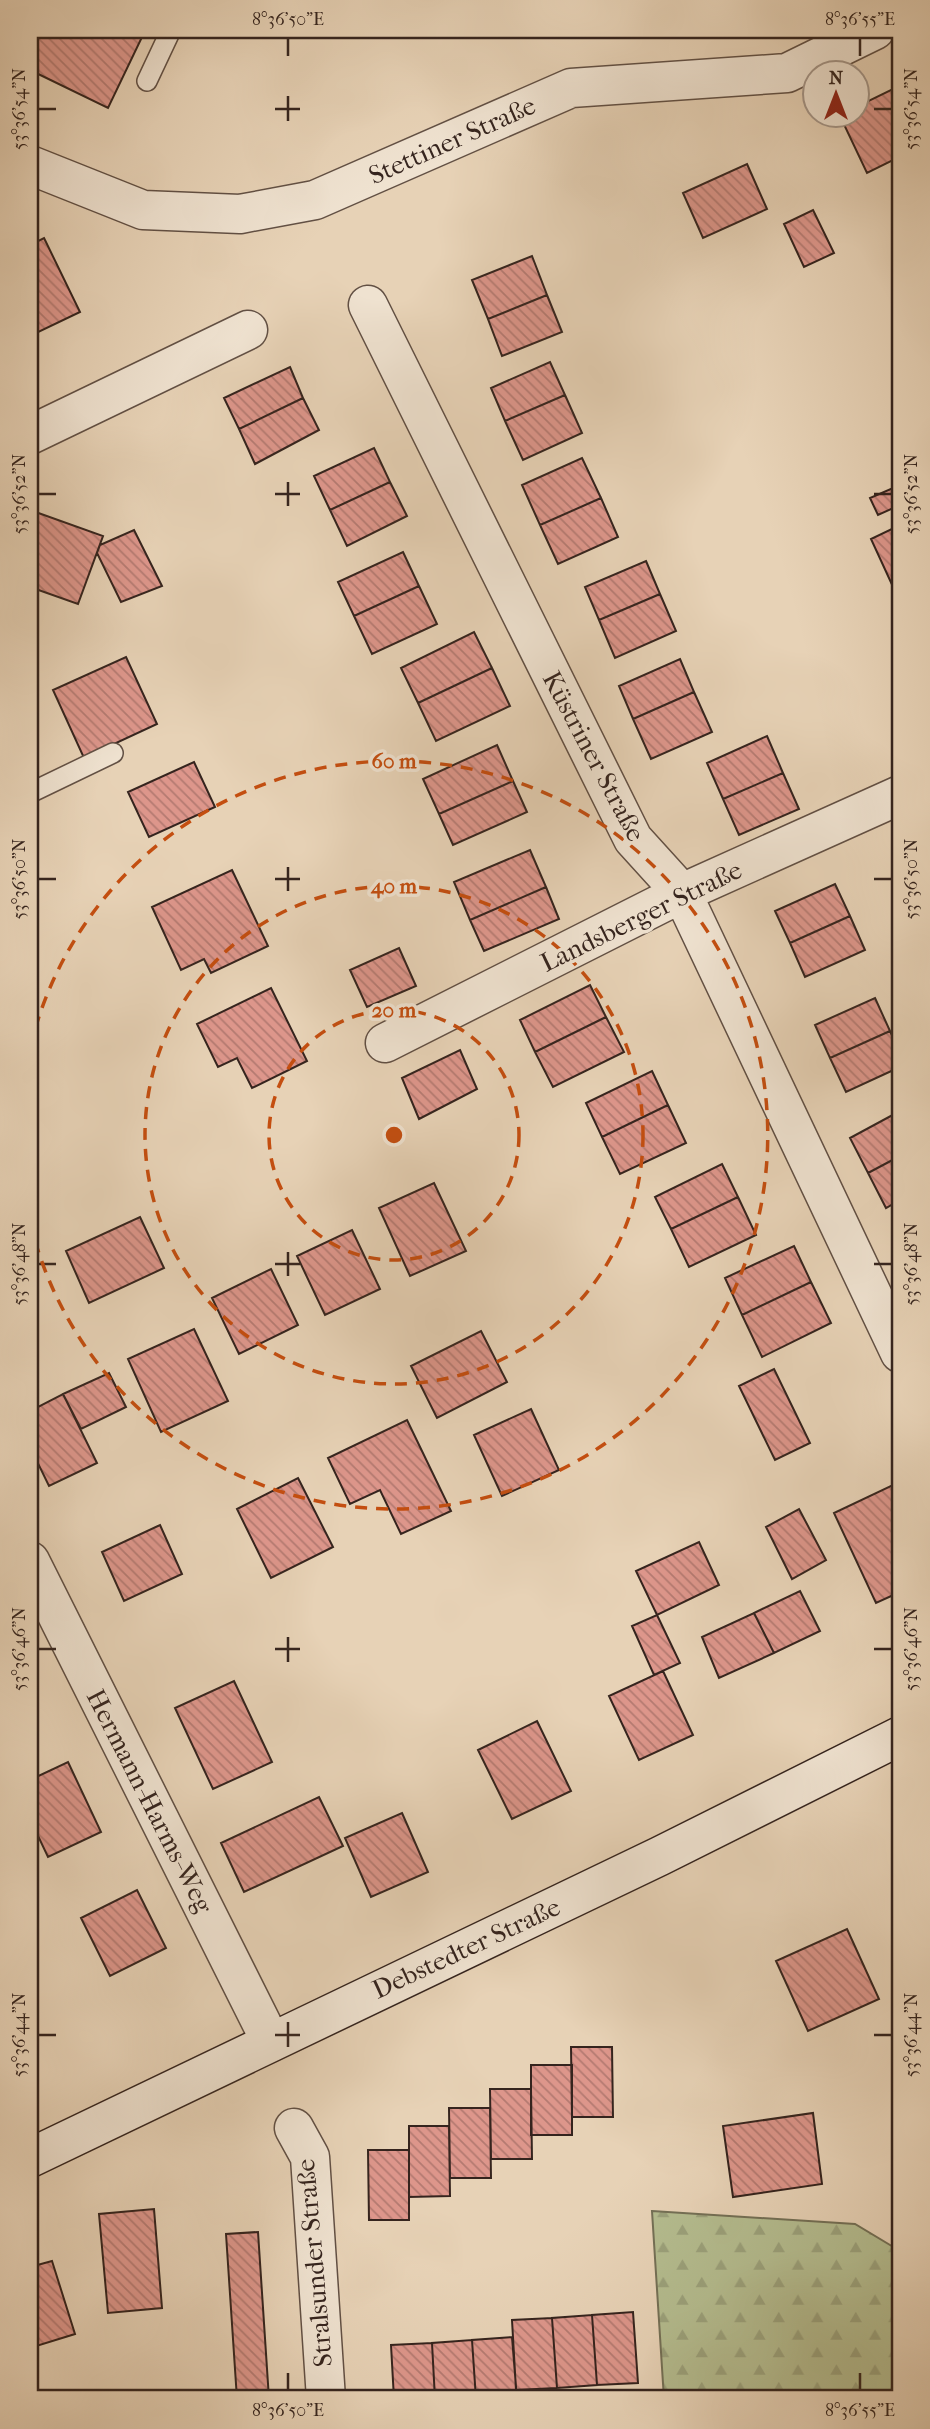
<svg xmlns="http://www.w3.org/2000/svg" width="930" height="2429" viewBox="0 0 930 2429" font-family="'IM FELL French Canon',serif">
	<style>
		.forest { fill: url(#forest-firs); stroke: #747056; stroke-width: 2 }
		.building { fill: url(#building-back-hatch); stroke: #35241e; stroke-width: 2 }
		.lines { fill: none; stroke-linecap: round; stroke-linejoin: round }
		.service-casing { stroke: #625044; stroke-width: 22 }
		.minor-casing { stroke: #625044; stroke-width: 41 }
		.secondary-casing { stroke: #35241e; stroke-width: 41 }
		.service { stroke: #efe2d0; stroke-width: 19 }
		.minor { stroke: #efe2d0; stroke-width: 38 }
		.secondary { stroke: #efe2d0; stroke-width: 38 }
		.ticks { fill: none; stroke: #35241e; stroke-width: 2.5 }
		.ring { fill: none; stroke: #c44e10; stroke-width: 3.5; stroke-dasharray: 12 9 }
		.labels { text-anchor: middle; stroke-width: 7; stroke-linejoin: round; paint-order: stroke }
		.street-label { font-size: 26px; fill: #35241e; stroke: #efe2d0 }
		.centre { fill: #c44e10; stroke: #efe2d0; stroke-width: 3.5 }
		.ring-label { font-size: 21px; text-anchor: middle; font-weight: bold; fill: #c44e10; stroke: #efe2d0; stroke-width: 7; stroke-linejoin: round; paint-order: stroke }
		.neatline { fill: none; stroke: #35241e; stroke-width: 2.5 }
		.ticks-label { font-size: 18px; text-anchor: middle; fill: #35241e }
	</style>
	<defs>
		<pattern id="forest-firs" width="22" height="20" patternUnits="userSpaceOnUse" patternTransform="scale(1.75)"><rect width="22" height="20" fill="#b4bc8f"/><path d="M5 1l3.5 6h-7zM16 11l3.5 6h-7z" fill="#9ba17b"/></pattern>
		<pattern id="building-back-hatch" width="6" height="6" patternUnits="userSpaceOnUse" patternTransform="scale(1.75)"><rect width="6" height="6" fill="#dd968b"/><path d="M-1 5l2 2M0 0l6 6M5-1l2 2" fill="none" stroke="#b47a71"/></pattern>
	</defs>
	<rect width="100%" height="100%" fill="#e7d2b6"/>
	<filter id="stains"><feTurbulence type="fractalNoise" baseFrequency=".00286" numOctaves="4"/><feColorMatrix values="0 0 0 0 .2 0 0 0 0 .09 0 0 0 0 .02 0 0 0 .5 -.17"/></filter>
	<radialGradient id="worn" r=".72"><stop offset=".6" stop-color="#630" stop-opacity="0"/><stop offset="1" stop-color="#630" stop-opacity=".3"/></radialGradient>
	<!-- forest -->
	<path class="forest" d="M 652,2211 L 855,2224 L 900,2251 L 900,2399 L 664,2399 Z"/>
	<!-- building -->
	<path class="building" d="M 30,30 L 132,30 L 143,35 L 108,108 L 30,70 Z
		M 897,87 L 900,93 L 900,164 L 897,158 L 867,173 L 840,116 L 856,116 L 856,107 Z
		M 747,164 L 767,209 L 703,238 L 683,193 Z
		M 813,210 L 834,253 L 804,267 L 784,224 Z
		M 44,238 L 80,312 L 30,336 L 30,245 Z
		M 532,256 L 547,295 L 488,319 L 472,280 Z
		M 547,295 L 562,332 L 502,356 L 488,319 Z
		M 550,362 L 565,395 L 505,421 L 491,388 Z
		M 290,367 L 303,398 L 239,429 L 224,398 Z
		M 565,395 L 582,433 L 523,460 L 505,421 Z
		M 303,398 L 319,430 L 255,464 L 239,429 Z
		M 374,448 L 390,482 L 330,510 L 314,476 Z
		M 582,458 L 601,498 L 540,525 L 522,485 Z
		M 390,482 L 407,516 L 347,546 L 330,510 Z
		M 900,485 L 900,505 L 878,515 L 870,498 Z
		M 601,498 L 618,537 L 558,564 L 540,525 Z
		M 30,510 L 103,536 L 78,604 L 30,587 Z
		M 900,525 L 900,602 L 871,539 Z
		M 134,530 L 162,586 L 121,602 L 97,553 L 100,545 Z
		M 403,552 L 419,586 L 354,616 L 338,582 Z
		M 646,561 L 660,594 L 599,620 L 585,587 Z
		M 419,586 L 437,624 L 372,654 L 354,616 Z
		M 660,594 L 676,631 L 615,658 L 599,620 Z
		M 474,632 L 492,668 L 418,703 L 401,668 Z
		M 126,657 L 157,724 L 84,758 L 53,690 Z
		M 680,659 L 694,692 L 633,719 L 619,686 Z
		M 492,668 L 510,706 L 436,741 L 418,703 Z
		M 694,692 L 712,732 L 651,759 L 633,719 Z
		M 767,736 L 783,773 L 723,799 L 707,763 Z
		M 497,745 L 513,781 L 439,814 L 423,779 Z
		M 194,762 L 215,807 L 149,837 L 128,792 Z
		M 783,773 L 799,809 L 739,835 L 723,799 Z
		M 513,781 L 527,812 L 453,845 L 439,814 Z
		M 530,850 L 546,887 L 470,920 L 454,882 Z
		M 232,870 L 268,946 L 211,973 L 204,959 L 181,970 L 152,907 Z
		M 835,884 L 850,916 L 790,943 L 775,911 Z
		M 546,887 L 559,919 L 484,951 L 470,920 Z
		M 850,916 L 865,950 L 805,977 L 790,943 Z
		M 399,948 L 416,986 L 367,1007 L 350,970 Z
		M 590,985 L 606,1017 L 535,1052 L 520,1020 Z
		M 271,988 L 307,1061 L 252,1088 L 237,1058 L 218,1067 L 197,1024 Z
		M 875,998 L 890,1031 L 830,1058 L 815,1025 Z
		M 606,1017 L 624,1052 L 553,1087 L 535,1052 Z
		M 890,1031 L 900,1054 L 900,1067 L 846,1092 L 830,1058 Z
		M 460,1050 L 477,1089 L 419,1119 L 402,1078 Z
		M 652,1071 L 668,1105 L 602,1137 L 586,1103 Z
		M 668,1105 L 686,1143 L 620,1174 L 602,1137 Z
		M 900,1111 L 900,1156 L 868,1173 L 850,1138 Z
		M 900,1156 L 900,1200 L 886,1208 L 868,1173 Z
		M 722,1164 L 738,1197 L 671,1229 L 655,1197 Z
		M 434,1183 L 466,1251 L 410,1276 L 379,1208 Z
		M 738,1197 L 756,1235 L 689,1267 L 671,1229 Z
		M 140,1217 L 164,1268 L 89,1303 L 66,1251 Z
		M 352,1230 L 380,1289 L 325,1315 L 297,1256 Z
		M 794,1246 L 811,1282 L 742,1315 L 725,1278 Z
		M 271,1269 L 298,1325 L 239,1354 L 212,1298 Z
		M 811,1282 L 831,1323 L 762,1357 L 742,1315 Z
		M 194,1329 L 228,1401 L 161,1432 L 128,1359 Z
		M 481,1331 L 507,1382 L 437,1418 L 411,1366 Z
		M 774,1369 L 810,1443 L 775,1460 L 739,1386 Z
		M 109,1373 L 126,1407 L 81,1429 L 63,1394 Z
		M 63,1394 L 97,1463 L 49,1486 L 30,1447 L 30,1411 Z
		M 531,1409 L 559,1470 L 502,1496 L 474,1435 Z
		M 407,1420 L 451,1511 L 401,1534 L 380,1490 L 350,1504 L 328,1458 Z
		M 298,1478 L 333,1547 L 271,1578 L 237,1509 Z
		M 895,1484 L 900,1496 L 900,1592 L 876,1603 L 834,1513 Z
		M 799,1509 L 826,1560 L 792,1579 L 766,1527 Z
		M 160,1525 L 182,1574 L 124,1601 L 102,1552 Z
		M 699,1542 L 719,1585 L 657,1615 L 636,1571 Z
		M 800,1591 L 820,1631 L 774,1653 L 754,1613 Z
		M 754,1613 L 774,1653 L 719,1678 L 702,1637 Z
		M 657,1615 L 680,1663 L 654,1675 L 632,1626 Z
		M 663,1671 L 693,1735 L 639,1760 L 609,1696 Z
		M 234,1681 L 272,1762 L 213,1789 L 175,1708 Z
		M 537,1721 L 571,1791 L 512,1819 L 478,1750 Z
		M 68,1762 L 101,1832 L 48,1857 L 30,1819 L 30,1780 Z
		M 319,1797 L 343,1846 L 244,1892 L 221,1843 Z
		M 402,1813 L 428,1872 L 371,1897 L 345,1838 Z
		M 137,1890 L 166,1948 L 110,1976 L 81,1918 Z
		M 847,1929 L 879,1999 L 808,2031 L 776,1961 Z
		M 571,2047 L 612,2047 L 613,2117 L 572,2117 Z
		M 531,2065 L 572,2065 L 572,2135 L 531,2135 Z
		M 490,2089 L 531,2089 L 532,2159 L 491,2159 Z
		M 449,2108 L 490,2108 L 491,2178 L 450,2178 Z
		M 813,2113 L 822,2184 L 733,2197 L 723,2126 Z
		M 409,2126 L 449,2126 L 450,2196 L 409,2197 Z
		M 368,2150 L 409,2150 L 409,2220 L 369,2220 Z
		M 154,2209 L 162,2308 L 108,2313 L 99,2214 Z
		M 258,2232 L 269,2399 L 237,2399 L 226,2234 Z
		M 52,2261 L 75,2334 L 30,2348 L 30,2267 Z
		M 633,2312 L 638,2383 L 597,2385 L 592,2315 Z
		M 592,2315 L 597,2385 L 557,2388 L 552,2318 Z
		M 552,2318 L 557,2388 L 516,2390 L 512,2320 Z
		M 512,2337 L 517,2399 L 476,2399 L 472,2340 Z
		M 472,2340 L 476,2399 L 435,2399 L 432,2343 Z
		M 432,2343 L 435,2399 L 394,2399 L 391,2345 Z"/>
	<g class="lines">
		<!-- service casing -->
		<g class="service-casing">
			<path id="service" d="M 147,81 L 171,30
				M 30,793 L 113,753"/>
		</g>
		<!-- minor casing -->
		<g class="minor-casing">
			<path id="minor" d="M 30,165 L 143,210 L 240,214 L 315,200 L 571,88 L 787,73 L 875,30
				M 368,305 L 633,839 L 682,893 L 900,1353
				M 30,435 L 248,330
				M 385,1043 L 682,893 L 900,795
				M 30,1561 L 271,2042
				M 294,2128 L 310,2157 L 326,2399"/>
		</g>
		<!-- secondary casing -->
		<g class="secondary-casing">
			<path id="secondary" d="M 30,2158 L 660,1856 L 900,1736"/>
		</g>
		<!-- service -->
		<use href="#service" class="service"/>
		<!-- minor -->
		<use href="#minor" class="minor"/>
		<!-- secondary -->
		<use href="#secondary" class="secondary"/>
	</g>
	<!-- ticks -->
	<path class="ticks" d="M 288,38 L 288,56M 860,38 L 860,56M 288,96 L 288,121M 38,109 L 56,109M 275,109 L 300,109M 874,109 L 892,109M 288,482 L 288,506M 38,494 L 56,494M 275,494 L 300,494M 874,494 L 892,494M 288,867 L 288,891M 38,879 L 56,879M 275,879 L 300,879M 874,879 L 892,879M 288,1252 L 288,1276M 38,1264 L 56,1264M 275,1264 L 300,1264M 874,1264 L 892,1264M 288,1637 L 288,1662M 38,1649 L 56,1649M 275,1649 L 300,1649M 874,1649 L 892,1649M 288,2022 L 288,2047M 38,2035 L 56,2035M 275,2035 L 300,2035M 874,2035 L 892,2035M 288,2373 L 288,2390M 860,2373 L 860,2390"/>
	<!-- distance rings -->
	<g class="ring">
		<circle cx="394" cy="1135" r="125"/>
		<circle cx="394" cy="1135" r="249"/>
		<path d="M30 1048A374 374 0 1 1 30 1222"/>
	</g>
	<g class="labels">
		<!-- street labels -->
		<g class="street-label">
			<text transform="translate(452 140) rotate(-24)" y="9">Stettiner Straße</text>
			<text transform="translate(594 756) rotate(62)" y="9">Küstriner Straße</text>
			<text transform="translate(641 916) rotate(-26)" y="9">Landsberger Straße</text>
			<text transform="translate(150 1801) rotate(63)" y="9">Hermann-Harms-Weg</text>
			<text transform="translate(466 1948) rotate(-25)" y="9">Debstedter Straße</text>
			<text transform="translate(314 2263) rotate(-95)" y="9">Stralsunder Straße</text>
		</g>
	</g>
	<circle cx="394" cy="1135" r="10" class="centre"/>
	<g class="ring-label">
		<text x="394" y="768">60 m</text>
		<text x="394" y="893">40 m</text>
		<text x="394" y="1017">20 m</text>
	</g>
	<!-- margin -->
	<rect width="930" height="2429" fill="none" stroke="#e7d2b6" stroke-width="77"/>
	<!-- north arrow -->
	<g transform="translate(836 94)"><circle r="33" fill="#efe2d0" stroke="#a59689" stroke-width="2"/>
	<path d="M0-5L12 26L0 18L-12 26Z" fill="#8f2418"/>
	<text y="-10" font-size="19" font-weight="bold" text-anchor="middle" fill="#35241e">N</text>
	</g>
	<rect x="38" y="38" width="854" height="2352" class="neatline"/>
	<g class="ticks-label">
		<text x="288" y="25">8°36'50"E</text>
		<text x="860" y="25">8°36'55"E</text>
		<text transform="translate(19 109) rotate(-90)" y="6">53°36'54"N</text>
		<text transform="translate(911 109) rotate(-90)" y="6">53°36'54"N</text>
		<text transform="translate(19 494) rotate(-90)" y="6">53°36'52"N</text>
		<text transform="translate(911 494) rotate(-90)" y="6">53°36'52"N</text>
		<text transform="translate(19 879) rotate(-90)" y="6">53°36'50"N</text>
		<text transform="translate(911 879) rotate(-90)" y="6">53°36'50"N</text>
		<text transform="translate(19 1264) rotate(-90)" y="6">53°36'48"N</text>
		<text transform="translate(911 1264) rotate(-90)" y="6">53°36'48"N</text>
		<text transform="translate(19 1649) rotate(-90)" y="6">53°36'46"N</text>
		<text transform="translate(911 1649) rotate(-90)" y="6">53°36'46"N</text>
		<text transform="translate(19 2035) rotate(-90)" y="6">53°36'44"N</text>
		<text transform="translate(911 2035) rotate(-90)" y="6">53°36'44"N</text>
		<text x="288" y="2416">8°36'50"E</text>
		<text x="860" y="2416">8°36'55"E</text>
	</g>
	<rect width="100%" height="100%" filter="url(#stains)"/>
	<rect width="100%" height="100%" fill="url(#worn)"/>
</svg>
